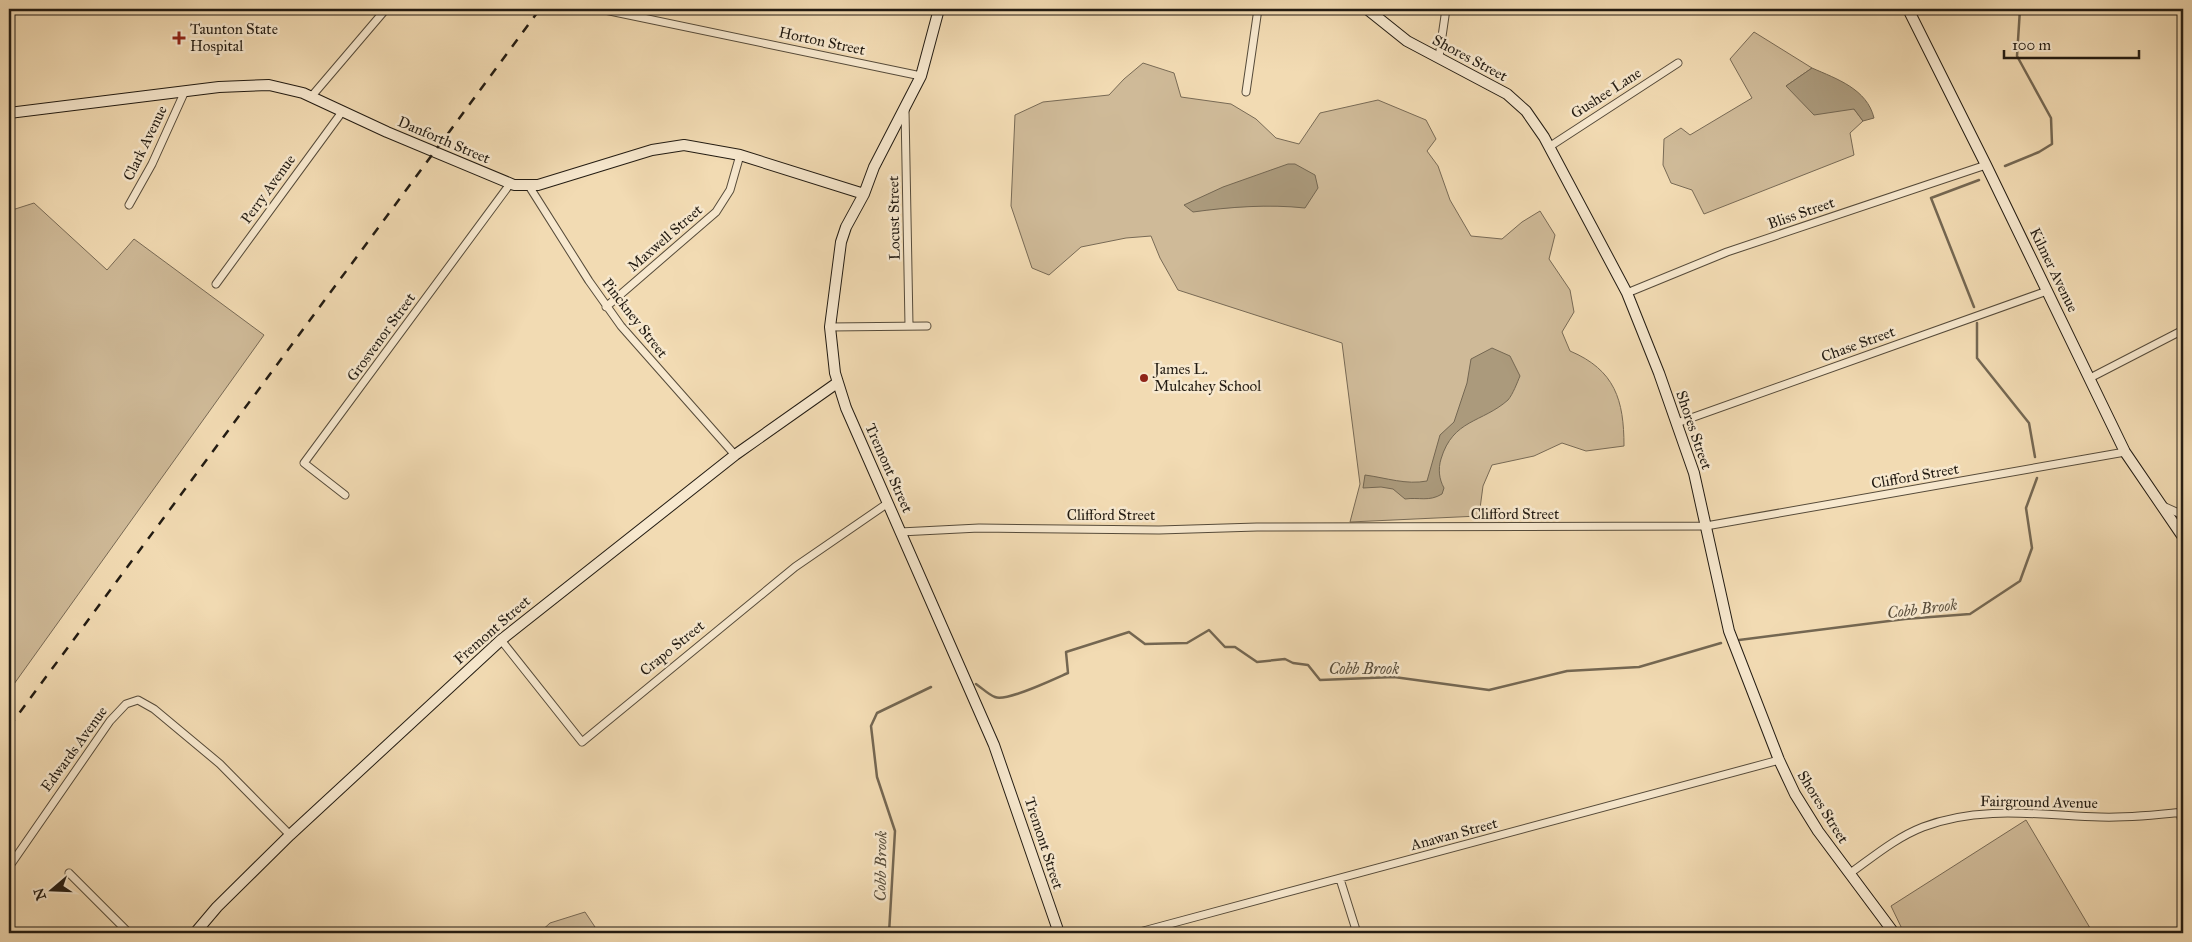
<svg xmlns="http://www.w3.org/2000/svg" width="2192" height="942" viewBox="0 0 2192 942" font-family="'IM FELL Great Primer',serif">
	<style>
		.green { fill: #cfba98; stroke: #786a55 }
		.water { fill: #ab9a7c; stroke: #746752 }
		.lines { fill: none; stroke-linecap: round; stroke-linejoin: round }
		.stream { stroke: #746752; stroke-width: 2.5 }
		.street-casing { stroke: #564b3a; stroke-width: 9 }
		.secondary-casing { stroke: #221b12; stroke-width: 12 }
		.street { stroke: #f7e8ce; stroke-width: 7 }
		.secondary { stroke: #f7e8ce; stroke-width: 10 }
		.rail { stroke: #221b12; stroke-width: 2.5; stroke-dasharray: 9 9; stroke-linecap: butt }
		.poi-dot { fill: #8f2418; stroke: #f7e8ce; stroke-width: 2 }
		.labels { text-anchor: middle; stroke-width: 5; stroke-linejoin: round; paint-order: stroke }
		.poi-label { font-size: 15px; fill: #221b12; stroke: #f7e8ce; text-anchor: start }
		.street-label { font-size: 15px; fill: #221b12; stroke: #f7e8ce }
		.water-label { font-size: 16px; font-style: italic; fill: #594e3c; stroke: #f7e8ce }
	</style>
	<rect width="100%" height="100%" fill="#f2dbb3"/>
	<filter id="stains"><feTurbulence type="fractalNoise" baseFrequency=".004" numOctaves="4"/><feColorMatrix values="0 0 0 0 .2 0 0 0 0 .09 0 0 0 0 .02 0 0 0 .5 -.17"/></filter>
	<radialGradient id="worn" r=".72"><stop offset=".6" stop-color="#630" stop-opacity="0"/><stop offset="1" stop-color="#630" stop-opacity=".3"/></radialGradient>
	<!-- green -->
	<path class="green" d="M 1754,32 L 1812,68 L 1786,86 L 1854,109 L 1863,121 L 1850,133 L 1854,155 L 1704,214 L 1692,190 L 1671,183 L 1663,165 L 1664,139 L 1681,128 L 1690,135 L 1752,98 L 1730,59 Z
		M 1143,63 L 1174,73 L 1181,97 L 1231,104 L 1256,119 L 1276,138 L 1299,144 L 1320,113 L 1378,100 L 1426,120 L 1436,139 L 1427,151 L 1438,166 L 1450,200 L 1471,236 L 1502,239 L 1522,222 L 1540,211 L 1555,235 L 1549,259 L 1570,290 L 1574,312 L 1562,332 L 1570,351 C 1615,370 1624,400 1624,446 L 1586,451 L 1562,443 L 1534,456 L 1492,465 L 1483,486 L 1479,516 L 1350,522 L 1360,484 L 1342,343 L 1178,290 L 1160,258 L 1151,236 L 1126,238 L 1081,247 L 1049,275 L 1032,268 L 1011,206 L 1015,115 L 1043,102 L 1109,95 L 1124,79 Z
		M 34,203 L 107,270 L 134,239 L 264,335 L 9,691 L 9,211 Z
		M 2026,820 L 2093,933 L 1904,933 L 1891,906 Z
		M 585,912 L 599,933 L 539,933 L 550,923 Z"/>
	<!-- water -->
	<path class="water" d="M 1812,68 C 1837,79 1867,89 1874,118 L 1863,121 L 1854,109 L 1814,115 L 1786,86 Z
		M 1288,164 L 1295,164 L 1315,175 L 1318,188 L 1305,208 C 1268,204 1230,207 1193,212 L 1184,205 L 1223,187 Z
		M 1492,348 L 1510,356 L 1520,376 C 1517,383 1513,394 1508,400 C 1482,423 1453,419 1441,459 C 1438,469 1439,479 1444,488 L 1442,494 C 1429,502 1419,497 1405,499 L 1393,489 L 1381,487 L 1363,488 L 1365,475 C 1387,478 1406,485 1427,481 L 1440,435 L 1454,422 L 1467,383 L 1471,359 Z"/>
	<g class="lines">
		<!-- stream -->
		<path class="stream" d="M 2005,166 L 2039,152 L 2052,144 L 2051,118 L 2017,56 L 2020,9
			M 1974,307 L 1931,198 L 1979,180
			M 1977,323 L 1977,358 L 2029,423 L 2035,457
			M 1739,640 L 1905,619 L 1970,614 L 2020,581 L 2032,548 L 2026,508 L 2037,478
			M 976,684 C 982,688 989,695 995,697 C 1007,702 1054,679 1068,673 L 1066,652 L 1129,632 L 1145,644 L 1187,643 L 1209,630 L 1225,647 L 1235,647 L 1257,662 L 1285,659 L 1293,663 L 1308,665 L 1320,680 L 1394,677 L 1489,690 L 1567,671 L 1639,667 L 1721,643
			M 889,933 L 895,831 L 877,777 L 871,726 L 877,713 L 931,687"/>
		<!-- street casing -->
		<g class="street-casing">
			<path id="street" d="M 600,9 L 921,76
				M 1439,57 L 1446,9
				M 1246,92 L 1258,9
				M 311,97 L 386,9
				M 905,110 L 909,325
				M 1549,147 L 1678,63
				M 529,186 L 589,281 L 621,326 L 735,455
				M 129,205 L 152,164 L 185,91
				M 216,284 L 342,112
				M 1627,293 L 1727,252 L 1986,165
				M 606,307 L 716,212 L 730,190 L 740,155
				M 830,327 L 927,326
				M 2090,378 L 2183,330
				M 1677,423 L 2047,291
				M 345,495 L 304,463 L 510,184
				M 2163,506 L 2183,515
				M 900,532 L 979,528 L 1159,530 L 1257,527 L 1706,526 L 2125,452
				M 501,640 L 582,742 L 795,567 L 888,503
				M 2180,812 L 2183,827
				M 9,867 L 110,721 L 126,704 L 138,700 L 154,709 L 220,764 L 290,835
				M 69,873 L 129,933
				M 1849,874 C 1873,857 1895,838 1923,827 C 1979,805 2041,815 2100,817 C 2127,818 2156,815 2183,812
				M 1340,879 L 1357,933
				M 1136,933 L 1779,760"/>
		</g>
		<!-- secondary casing -->
		<g class="secondary-casing">
			<path id="secondary" d="M 939,9 L 921,76 L 874,167 L 864,194 L 846,227 L 841,242 L 830,327 L 835,373 L 846,408 L 994,745 L 1059,933
				M 1367,9 L 1407,41 L 1507,94 L 1526,111 L 1544,137 L 1627,293 L 1659,373 L 1694,473 L 1729,631 L 1779,760 L 1795,794 L 1818,831 L 1894,933
				M 1908,9 L 1986,165 L 2125,452 L 2183,537
				M 9,113 L 219,87 L 269,85 L 303,93 L 387,132 L 514,185 L 538,185 L 652,150 L 684,145 L 740,155 L 864,194
				M 195,933 L 217,907 L 290,835 L 501,640 L 735,455 L 837,383"/>
		</g>
		<!-- street -->
		<use href="#street" class="street"/>
		<!-- secondary -->
		<use href="#secondary" class="secondary"/>
		<!-- rail -->
		<path class="rail" d="M 9,727 L 540,9"/>
	</g>
	<!-- markers -->
	<g class="poi-dot">
		<path d="M176.5 30.5h5v5h5v5h-5v5h-5v-5h-5v-5h5z"/>
		<circle cx="1144" cy="378" r="5"/>
	</g>
	<g class="labels">
		<!-- poi labels -->
		<g class="poi-label">
			<text x="190" y="34">Taunton State<tspan x="190" dy="17">Hospital</tspan></text>
			<text x="1154" y="374">James L.<tspan x="1154" dy="17">Mulcahey School</tspan></text>
		</g>
		<!-- street labels -->
		<g class="street-label">
			<text transform="translate(822 41) rotate(12)" y="5">Horton Street</text>
			<text transform="translate(1470 58) rotate(28)" y="5">Shores Street</text>
			<text transform="translate(1606 93) rotate(-33)" y="5">Gushee Lane</text>
			<text transform="translate(444 140) rotate(23)" y="5">Danforth Street</text>
			<text transform="translate(145 143) rotate(-64)" y="5">Clark Avenue</text>
			<text transform="translate(268 189) rotate(-54)" y="5">Perry Avenue</text>
			<text transform="translate(1801 213) rotate(-19)" y="5">Bliss Street</text>
			<text transform="translate(894 218) rotate(-91)" y="5">Locust Street</text>
			<text transform="translate(665 238) rotate(-41)" y="5">Maxwell Street</text>
			<text transform="translate(2054 270) rotate(64)" y="5">Kilmer Avenue</text>
			<text transform="translate(635 318) rotate(52)" y="5">Pinckney Street</text>
			<text transform="translate(381 337) rotate(-54)" y="5">Grosvenor Street</text>
			<text transform="translate(1858 344) rotate(-20)" y="5">Chase Street</text>
			<text transform="translate(1694 430) rotate(71)" y="5">Shores Street</text>
			<text transform="translate(889 468) rotate(66)" y="5">Tremont Street</text>
			<text transform="translate(1915 476) rotate(-10)" y="5">Clifford Street</text>
			<text x="1515" y="519">Clifford Street</text>
			<text x="1111" y="520">Clifford Street</text>
			<text transform="translate(492 630) rotate(-41)" y="5">Fremont Street</text>
			<text transform="translate(672 648) rotate(-39)" y="5">Crapo Street</text>
			<text transform="translate(74 749) rotate(-54)" y="5">Edwards Avenue</text>
			<text transform="translate(2039 802) rotate(1)" y="5">Fairground Avenue</text>
			<text transform="translate(1823 807) rotate(58)" y="5">Shores Street</text>
			<text transform="translate(1454 834) rotate(-15)" y="5">Anawan Street</text>
			<text transform="translate(1044 843) rotate(72)" y="5">Tremont Street</text>
		</g>
		<!-- water labels -->
		<g class="water-label">
			<text transform="translate(1922 608) rotate(-7)" y="6">Cobb Brook</text>
			<text x="1364" y="674">Cobb Brook</text>
			<text transform="translate(880 866) rotate(-89)" y="6">Cobb Brook</text>
		</g>
	</g>
	<!-- margin -->
	<rect width="2192" height="942" fill="none" stroke="#f2dbb3" stroke-width="30"/>
	<rect x="10" y="10" width="2172" height="922" fill="none" stroke="#221b12" stroke-width="2.5"/>
	<rect x="15" y="15" width="2162" height="912" fill="none" stroke="#221b12"/>
	<!-- north arrow -->
	<g transform="translate(52 890) rotate(251)" stroke="#f7e8ce" stroke-width="4" paint-order="stroke">
	<path d="M0-4L9 19L0 12L-9 19Z" fill="#221b12"/>
	<text y="-8" font-size="14" font-weight="bold" text-anchor="middle" fill="#221b12">N</text>
	</g>
	<!-- scale -->
	<path d="M2004 50v8h135v-8" fill="none" stroke="#221b12" stroke-width="2.5"/>
	<text x="2012" y="50" font-size="15" fill="#221b12" stroke="#f7e8ce" stroke-width="4" paint-order="stroke">100 m</text>
	<rect width="100%" height="100%" filter="url(#stains)"/>
	<rect width="100%" height="100%" fill="url(#worn)"/>
</svg>
